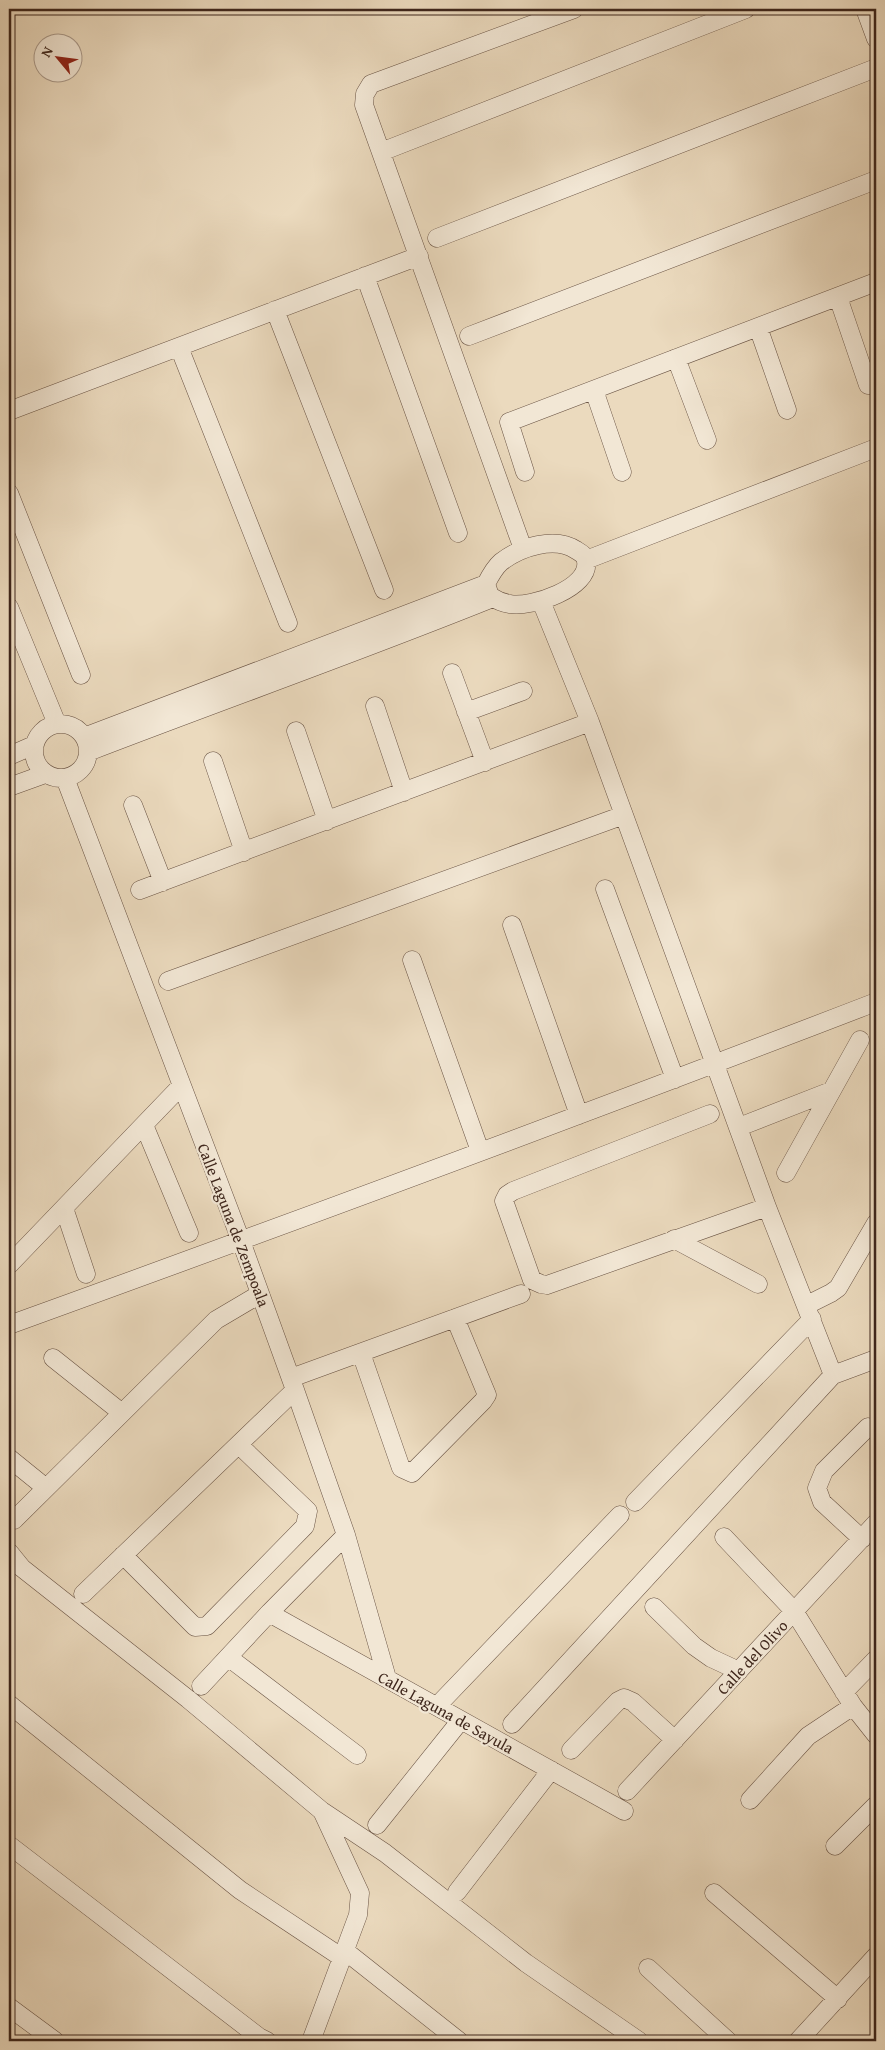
<svg xmlns="http://www.w3.org/2000/svg" width="885" height="2050" viewBox="0 0 885 2050" font-family="'Gentium Book Plus',serif">
	<style>
		.lines { fill: none; stroke-linecap: round; stroke-linejoin: round }
		.minor-casing { stroke: #695344; stroke-width: 19 }
		.minor { stroke: #f2e7d5; stroke-width: 18 }
		.labels { text-anchor: middle; stroke-width: 4.5; stroke-linejoin: round; paint-order: stroke }
		.street-label { font-size: 16px; fill: #3e261c; stroke: #f2e7d5 }
	</style>
	<rect width="100%" height="100%" fill="#ebdabe"/>
	<filter id="stains"><feTurbulence type="fractalNoise" baseFrequency=".004" numOctaves="4"/><feColorMatrix values="0 0 0 0 .2 0 0 0 0 .09 0 0 0 0 .02 0 0 0 .5 -.17"/></filter>
	<radialGradient id="worn" r=".72"><stop offset=".6" stop-color="#630" stop-opacity="0"/><stop offset="1" stop-color="#630" stop-opacity=".3"/></radialGradient>
	<g class="lines">
		<!-- minor casing -->
		<g class="minor-casing">
			<path id="minor" d="M 865,9 L 876,39
				M 381,152 L 746,9
				M 437,238 L 876,68
				M 365,276 L 458,533
				M 838,297 L 868,385
				M 275,310 L 384,590
				M 758,327 L 787,410
				M 469,336 L 876,180
				M 179,347 L 288,623
				M 676,358 L 707,440
				M 594,390 L 622,472
				M 9,411 L 419,256
				M 525,472 L 509,422 L 876,282
				M 9,493 L 81,675
				M 523,549 L 364,105 L 365,94 L 371,84 L 574,9
				M 586,560 L 876,448
				M 541,601 L 590,722 L 767,1207 L 833,1375
				M 9,607 L 57,724
				M 452,673 L 485,762
				M 375,706 L 404,792
				M 466,712 L 523,691
				M34 751a27 27 0 1 1 54 0a27 27 0 1 1-54 0Z
				M 296,731 L 327,821
				M 84,737 L 486,584 C 490,576 494,568 501,562 C 520,547 555,536 576,550 C 581,553 585,555 586,561 C 591,588 531,608 510,604 C 503,603 496,600 490,596 L 486,584
				M 88,752 C 223,700 359,652 493,598
				M 9,756 L 34,745
				M 213,761 L 244,852
				M 65,778 L 241,1241 L 295,1390 L 346,1535 L 387,1678
				M 9,787 L 45,774
				M 133,805 L 163,882
				M 605,889 L 675,1079
				M 140,890 L 590,722
				M 512,925 L 579,1115
				M 412,960 L 480,1151
				M 168,981 L 624,815
				M 710,1114 L 513,1191 L 507,1195 L 504,1201 L 532,1280 L 541,1284 L 547,1285 L 767,1207
				M 144,1125 L 189,1233
				M 739,1127 L 831,1091
				M 786,1173 L 860,1040
				M 64,1208 L 86,1274
				M 674,1239 L 758,1284
				M 9,1265 L 181,1086
				M 807,1305 L 831,1293 L 838,1288 L 876,1223
				M 9,1325 C 299,1220 588,1113 876,1002
				M 361,1353 L 401,1468 L 412,1473 L 483,1401 L 487,1395 L 455,1318
				M 53,1358 L 122,1413
				M 291,1378 L 521,1294
				M 9,1458 L 46,1488
				M 635,1502 L 812,1319
				M 14,1520 L 216,1320 L 260,1294
				M 724,1537 L 794,1611 L 853,1706 L 876,1735
				M 862,1539 L 822,1502 L 817,1488 L 824,1471 L 868,1427
				M 9,1552 L 22,1568 L 188,1699 L 322,1811 L 385,1853 L 526,1963 L 639,2041
				M 123,1555 L 195,1627 L 207,1626 L 305,1526 L 308,1511 L 239,1445
				M 83,1594 L 295,1390
				M 654,1607 L 694,1646 L 711,1658 L 739,1671
				M 269,1613 L 624,1811
				M 228,1657 L 357,1755
				M 201,1686 L 269,1613 L 346,1535
				M 844,1692 L 876,1659
				M 9,1704 L 240,1890 L 341,1957
				M 437,1706 L 620,1515
				M 512,1724 L 833,1375 L 876,1359
				M 571,1750 L 618,1701 L 624,1698 L 633,1702 L 675,1740
				M 627,1791 L 876,1523
				M 750,1800 L 808,1736 L 853,1706
				M 377,1825 L 461,1720
				M 9,1845 L 259,2037 L 267,2041
				M 835,1846 L 876,1805
				M 457,1892 L 551,1770
				M 714,1893 L 838,1999
				M 344,1950 L 459,2041
				M 648,1968 L 728,2041
				M 9,2007 L 55,2041
				M 311,2041 L 358,1915 L 360,1893 L 322,1811
				M 798,2041 L 876,1956"/>
		</g>
		<!-- minor -->
		<use href="#minor" class="minor"/>
	</g>
	<g class="labels">
		<!-- street labels -->
		<g class="street-label">
			<text transform="translate(234 1225) rotate(69)" y="6">Calle Laguna de Zempoala</text>
			<text transform="translate(752 1657) rotate(-47)" y="6">Calle del Olivo</text>
			<text transform="translate(446 1712) rotate(29)" y="6">Calle Laguna de Sayula</text>
		</g>
	</g>
	<!-- margin -->
	<rect width="885" height="2050" fill="none" stroke="#ebdabe" stroke-width="30"/>
	<rect x="10" y="10" width="865" height="2030" fill="none" stroke="#3e261c" stroke-width="2.5"/>
	<rect x="15" y="15" width="855" height="2020" fill="none" stroke="#3e261c"/>
	<!-- north arrow -->
	<g transform="translate(58 58) rotate(299)"><circle r="24" fill="#f2e7d5" stroke="#aa9a8b"/>
	<path d="M0-4L9 19L0 12L-9 19Z" fill="#8f2418"/>
	<text y="-8" font-size="14" font-weight="bold" text-anchor="middle" fill="#3e261c">N</text>
	</g>
	<rect width="100%" height="100%" filter="url(#stains)"/>
	<rect width="100%" height="100%" fill="url(#worn)"/>
</svg>
